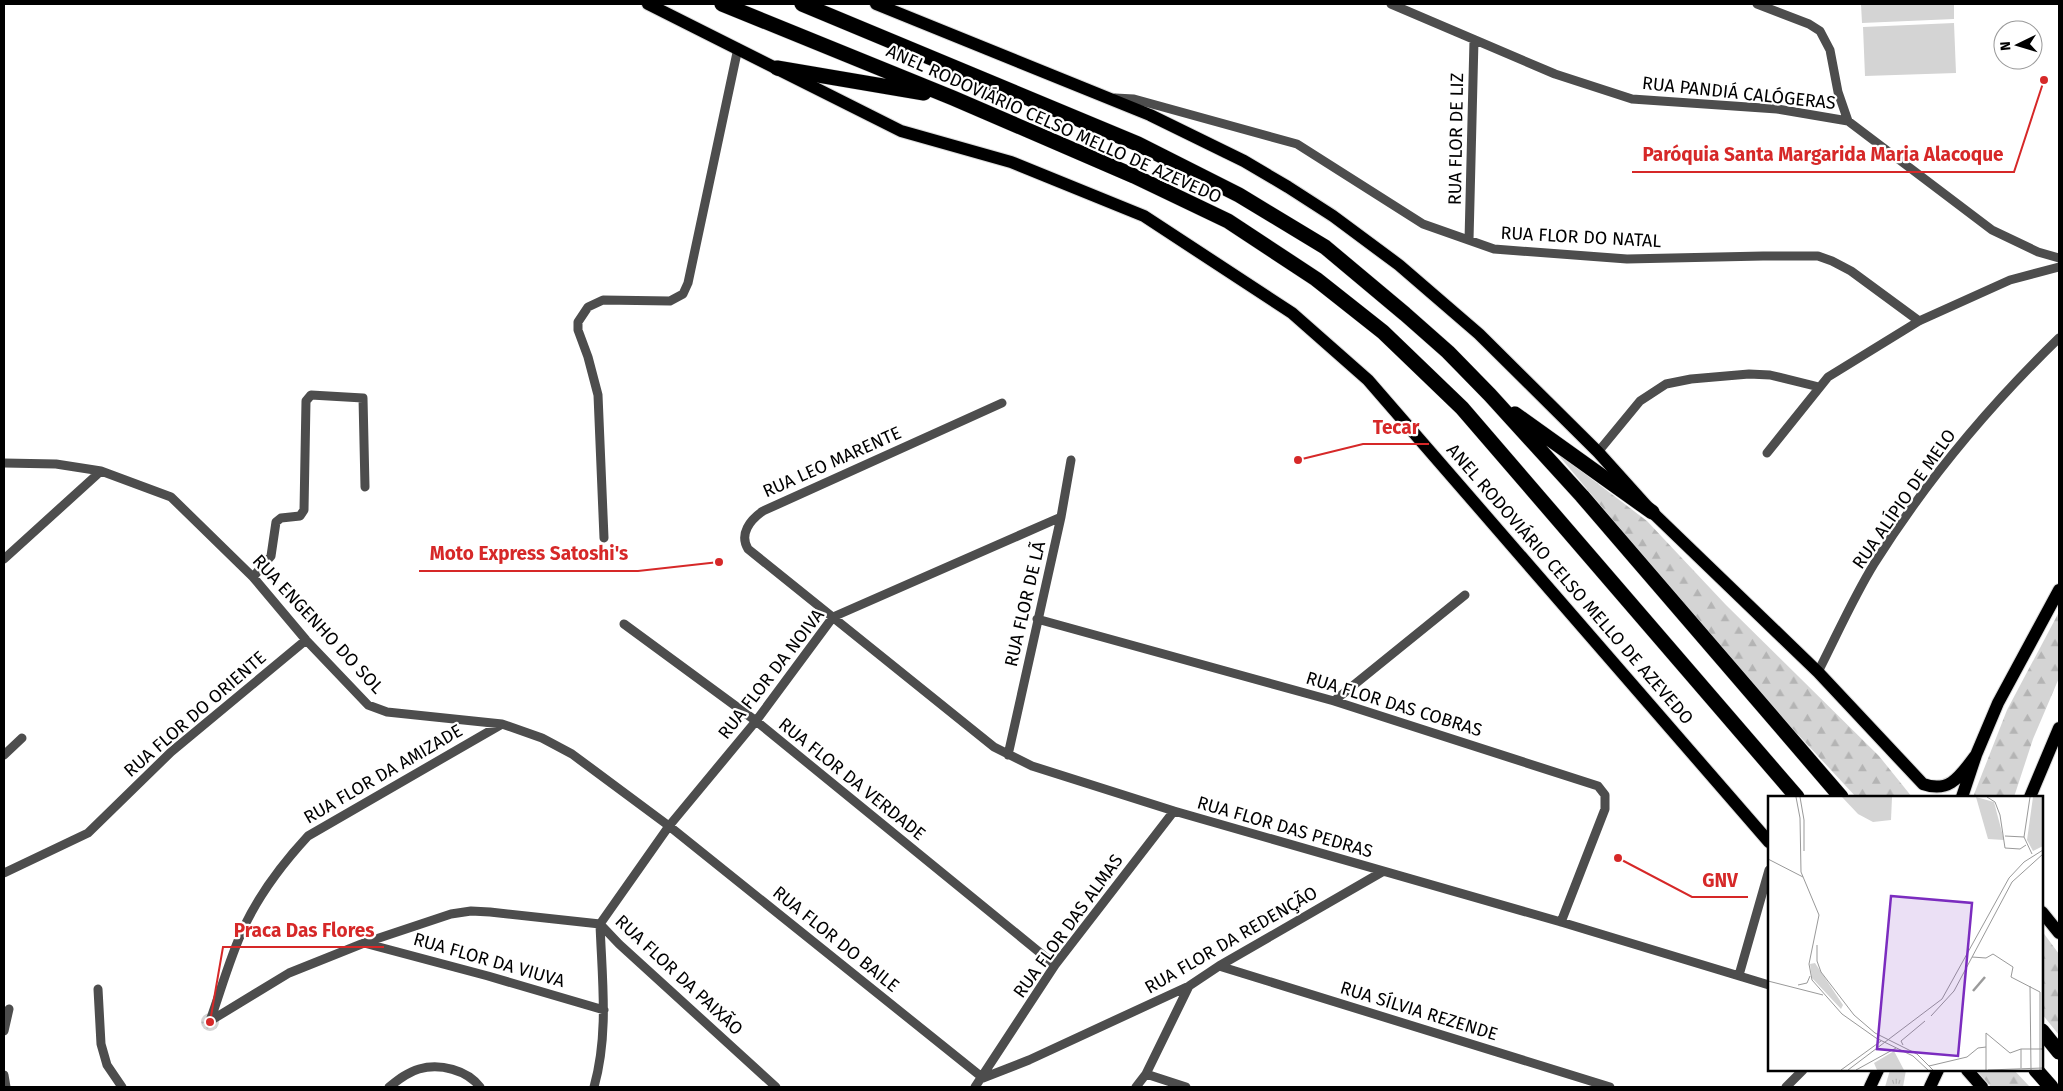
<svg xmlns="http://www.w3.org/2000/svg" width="2063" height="1091" viewBox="0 0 2063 1091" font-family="'Fira Sans',sans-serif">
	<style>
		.grass { fill: url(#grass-tufts) }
		.forest { fill: url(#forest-firs) }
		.park { fill: url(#park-dots) }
		.pitch { fill: #d4d4d4 }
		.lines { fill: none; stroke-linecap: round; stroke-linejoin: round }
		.major-casing { stroke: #dbdbdb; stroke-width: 14 }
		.highway-casing { stroke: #dbdbdb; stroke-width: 16 }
		.minor { stroke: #4d4d4d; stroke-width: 9 }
		.major { stroke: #000; stroke-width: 12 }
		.highway { stroke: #000; stroke-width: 15 }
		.labels { text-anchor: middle; stroke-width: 4.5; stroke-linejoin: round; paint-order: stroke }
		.street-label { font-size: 18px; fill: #000; stroke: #fff }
		.inset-river { fill: none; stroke: #9b9b9b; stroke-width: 2.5 }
		.inset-road { fill: none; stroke: #999; stroke-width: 1 }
		.view { fill: #7b2cbf; fill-opacity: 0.15; stroke: #7b2cbf; stroke-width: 2.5 }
		.inset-edge { fill: none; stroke: #000; stroke-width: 2.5 }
		.leader { fill: none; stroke: #d62828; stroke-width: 2 }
		.callout-dot { fill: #d62828; stroke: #fff; stroke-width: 2 }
		.callout-label { font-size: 19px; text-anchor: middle; font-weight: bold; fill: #d62828; stroke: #fff; stroke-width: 4.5; stroke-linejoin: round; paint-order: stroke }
	</style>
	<defs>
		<pattern id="grass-tufts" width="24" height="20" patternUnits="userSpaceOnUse" patternTransform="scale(1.25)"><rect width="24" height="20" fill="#d4d4d4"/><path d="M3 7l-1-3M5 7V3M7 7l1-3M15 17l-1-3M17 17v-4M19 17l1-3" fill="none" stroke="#b4b4b4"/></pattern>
		<pattern id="forest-firs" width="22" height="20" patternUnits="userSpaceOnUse" patternTransform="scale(1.25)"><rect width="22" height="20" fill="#d4d4d4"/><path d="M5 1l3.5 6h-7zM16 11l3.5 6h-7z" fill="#b4b4b4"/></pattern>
		<pattern id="park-dots" width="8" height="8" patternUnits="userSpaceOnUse" patternTransform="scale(1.25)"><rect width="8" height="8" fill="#d4d4d4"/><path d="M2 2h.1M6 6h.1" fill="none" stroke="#b4b4b4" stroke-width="1.8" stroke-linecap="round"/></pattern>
	</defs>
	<rect width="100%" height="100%" fill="#fff"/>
	<!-- grass -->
	<path class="grass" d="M 1890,1070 L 1906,1070 L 1903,1087 L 1885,1087 Z"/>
	<!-- forest -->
	<path class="forest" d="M 1555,451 L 1647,521 L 1726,605 L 1879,756 L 1912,797 L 1856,797 L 1741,673 Z
		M 2059,612 L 2059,678 L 2033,739 L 2014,797 L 1973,797 L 2007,710 Z
		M 2042,931 L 2059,954 L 2059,1035 L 2042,1014 Z
		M 1976,1070 L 2014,1070 L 2030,1087 L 1991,1087 Z"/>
	<!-- park -->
	<path class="park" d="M201 1022a9 9 0 1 1 18 0a9 9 0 1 1-18 0Z"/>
	<!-- pitch -->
	<path class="pitch" d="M 1861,4 L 1954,4 L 1954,19 L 1862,23 Z
		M 1954,23 L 1956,73 L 1865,76 L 1863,27 Z"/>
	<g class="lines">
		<!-- major casing -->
		<g class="major-casing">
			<path id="major" d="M 648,4 L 901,131 L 1011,162 L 1144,216 L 1292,313 L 1368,380 L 1769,842
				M 876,4 L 1150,115 L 1244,161 L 1288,187 L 1333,216 L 1399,265 L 1479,334 L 1598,452 L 1652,512 L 1818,672 L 1923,784 C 1951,794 1961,774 1976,755
				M 1962,797 L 1976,755 L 1998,703 L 2059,590
				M 2030,797 L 2059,728
				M 2042,912 L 2059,933
				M 1967,1070 L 1982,1087
				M 1870,1087 L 1878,1070
				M 1930,1087 L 1938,1070"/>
		</g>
		<!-- highway casing -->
		<g class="highway-casing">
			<path id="highway" d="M 722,4 L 953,98 L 1134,176 L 1228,221 L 1316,279 L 1383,332 L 1462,408 L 1797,797
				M 802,4 L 1138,144 L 1239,195 L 1325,247 L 1405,314 L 1448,352 L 1490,395 L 1582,496 L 1841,797
				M 777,68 L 924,93
				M 1515,414 L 1652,512
				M 2042,1031 L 2059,1052
				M 2036,1070 L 2051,1087"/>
		</g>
		<!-- minor -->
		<path class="minor" d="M 1391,4 L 1555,74 L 1632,99 L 1777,109 L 1848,121 L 1992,230 L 2038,252 L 2059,258
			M 1757,4 L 1809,24 L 1820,31 L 1830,50 L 1838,92 L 1848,121
			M 1115,98 L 1134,99 L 1297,144 L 1423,224 L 1494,249 L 1627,259 L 1763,256 L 1818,256 L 1832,261 L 1851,271 L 1919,321
			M 1469,240 L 1474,40
			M 1002,403 L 763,511 C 750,520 739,534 748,549 L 994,747 L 1032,766 L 1174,811 L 1561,922 L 1769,985
			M 1598,452 L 1640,401 L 1666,384 L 1691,379 L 1749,374 L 1770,375 L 1819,387
			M 1767,453 L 1828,377 L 1919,321 L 2010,280 L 2059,267
			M 4,463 L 56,464 L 101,471 L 171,497 L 253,577 L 306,640 L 368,705 L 387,712 L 502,724 L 542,738 L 572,754 L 669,826 L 983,1078 L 1029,1060 L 1189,986 L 1219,966 L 1382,872
			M 604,538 L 598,395 L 588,357 L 578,330 L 578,322 L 588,307 L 603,300 L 670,301 L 683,294 L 688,283 L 738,48
			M 4,559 L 101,471
			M 253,577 L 271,556 L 276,522 L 281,518 L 300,516 L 304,510 L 306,401 L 311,395 L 363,398 L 365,487
			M 1037,619 L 1334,701 L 1598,786 L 1605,795 L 1605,809 L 1561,922
			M 624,624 L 756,721 L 1055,965
			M 1818,672 C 1836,637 1853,598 1874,564 C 1926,481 1989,406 2059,338
			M 1334,701 L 1465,595
			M 4,755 L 22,738
			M 1008,755 L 1061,517 L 1071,460
			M 4,873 L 88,833 L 171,752 L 306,640
			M 600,924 L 669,826 L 756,721 L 833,617 L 1061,517
			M 364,943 L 488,976 L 604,1010
			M 1219,966 L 1610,1087
			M 1739,975 L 1769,870
			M 98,989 L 101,1044 L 107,1065 L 122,1087
			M 210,1021 L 289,973 L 364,943 L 451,914 L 471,911 L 490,912 L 600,924 L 619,944 L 776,1087
			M 210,1021 C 221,990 230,957 244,927 C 260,893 283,863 308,836 L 502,724
			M 4,1031 L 9,1009
			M 1146,1074 L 1186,1087
			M 4,1075 L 6,1087
			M 389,1087 C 398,1080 408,1072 419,1069 C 440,1063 467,1070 480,1087
			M 594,1087 C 609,1034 602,979 600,924
			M 975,1087 L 1055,965 L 1174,811
			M 1136,1087 L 1146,1074 L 1189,986
			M 1786,1087 L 1803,1070"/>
		<!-- major -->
		<use href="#major" class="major"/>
		<!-- highway -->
		<use href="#highway" class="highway"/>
	</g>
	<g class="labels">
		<!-- street labels -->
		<g class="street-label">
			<text transform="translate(1739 93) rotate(6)" y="6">RUA PANDIÁ CALÓGERAS</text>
			<text transform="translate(1054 124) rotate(24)" y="6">ANEL RODOVIÁRIO CELSO MELLO DE AZEVEDO</text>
			<text transform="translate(1456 139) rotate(-89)" y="6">RUA FLOR DE LIZ</text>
			<text transform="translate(1581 237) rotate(3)" y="6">RUA FLOR DO NATAL</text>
			<text transform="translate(832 462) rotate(-24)" y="6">RUA LEO MARENTE</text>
			<text transform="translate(1904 499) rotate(-55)" y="6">RUA ALÍPIO DE MELO</text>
			<text transform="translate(1570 584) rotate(49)" y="6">ANEL RODOVIÁRIO CELSO MELLO DE AZEVEDO</text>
			<text transform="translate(1025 604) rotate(-77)" y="6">RUA FLOR DE LÃ</text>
			<text transform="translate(318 624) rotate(47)" y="6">RUA ENGENHO DO SOL</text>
			<text transform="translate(771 674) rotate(-52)" y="6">RUA FLOR DA NOIVA</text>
			<text transform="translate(1394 704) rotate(17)" y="6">RUA FLOR DAS COBRAS</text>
			<text transform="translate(195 714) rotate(-41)" y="6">RUA FLOR DO ORIENTE</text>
			<text transform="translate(383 774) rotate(-30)" y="6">RUA FLOR DA AMIZADE</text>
			<text transform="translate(852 779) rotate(39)" y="6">RUA FLOR DA VERDADE</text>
			<text transform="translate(1285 827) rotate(16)" y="6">RUA FLOR DAS PEDRAS</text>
			<text transform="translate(1068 926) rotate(-54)" y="6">RUA FLOR DAS ALMAS</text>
			<text transform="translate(836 939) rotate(39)" y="6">RUA FLOR DO BAILE</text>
			<text transform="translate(1231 940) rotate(-30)" y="6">RUA FLOR DA REDENÇÃO</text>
			<text transform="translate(489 960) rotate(16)" y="6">RUA FLOR DA VIUVA</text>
			<text transform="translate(679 975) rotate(43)" y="6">RUA FLOR DA PAIXÃO</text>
			<text transform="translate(1419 1011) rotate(17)" y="6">RUA SÍLVIA REZENDE</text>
		</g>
	</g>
	<!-- overview -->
	<g transform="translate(1768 796)">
		<rect width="275" height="275" fill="#fff"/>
		<path d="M 74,1 L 124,1 L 123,24 L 105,26 L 90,18 Z" fill="#d4d4d4"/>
		<path d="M 265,1 L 275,1 L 275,50 L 265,55 L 259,44 ZM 47,167 L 75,209 L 73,213 L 44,182 L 42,168 Z" fill="#d4d4d4"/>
		<path d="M 208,1 L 226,6 L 236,44 L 220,43 ZM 126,255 L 136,274 L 109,274 L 106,267 Z" fill="#d4d4d4"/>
		<path class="inset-river" d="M 205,195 L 217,181"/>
		<path class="inset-road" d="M 28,1 L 32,22 L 33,76 L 51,119 L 41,168 L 44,184 L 74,218 L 108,242 L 145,260 L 160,274M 32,1 L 36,24 L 36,55M 219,1 L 227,6 L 232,19 L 237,52 L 252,53 L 258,49M 262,1 L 256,41 L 264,58M 237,40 L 256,41M 0,63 L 35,81M 49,149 L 49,165 L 53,176 L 86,219 L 107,237 L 149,258 L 165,274M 204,161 L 218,162 L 225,158 L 245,171 L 243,181 L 272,196 L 272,274M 0,185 L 55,199M 30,189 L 39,187 L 42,180M 262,190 L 263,274M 163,220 L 186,195 L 244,86 L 275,58M 135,249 L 133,245 L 157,225M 253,253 L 253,272M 161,270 L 199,261 L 210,252 L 218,251M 73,274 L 113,245M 80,274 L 174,203 L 241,82 L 256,66 L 275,54M 88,274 L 128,252M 218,274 L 218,237 L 242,257 L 253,253 L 275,253M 220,274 L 275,272"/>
		<path class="view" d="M 123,100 L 204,107 L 190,260 L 109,253 Z"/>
		<rect width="275" height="275" class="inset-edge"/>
	</g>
	<!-- callouts -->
	<path class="leader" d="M2044 80L2014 172H1632M1298 460L1363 444H1429M719 562L638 571H419M1618 858L1692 897H1748M210 1022L223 947H384"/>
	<g class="callout-dot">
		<circle cx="2044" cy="80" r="5"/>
		<circle cx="1298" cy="460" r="5"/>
		<circle cx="719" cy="562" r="5"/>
		<circle cx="1618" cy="858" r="5"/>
		<circle cx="210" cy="1022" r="5"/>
	</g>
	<g class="callout-label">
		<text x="1823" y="161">Paróquia Santa Margarida Maria Alacoque</text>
		<text x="1396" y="434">Tecar</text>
		<text x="529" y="560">Moto Express Satoshi's</text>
		<text x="1720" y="887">GNV</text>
		<text x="304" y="937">Praca Das Flores</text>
	</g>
	<!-- border -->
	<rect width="2063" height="1091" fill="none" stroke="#000000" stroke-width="10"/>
	<!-- north arrow -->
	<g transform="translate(2018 45) rotate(265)"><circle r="24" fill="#ffffff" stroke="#999999"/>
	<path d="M0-4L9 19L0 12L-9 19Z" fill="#000000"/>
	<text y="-8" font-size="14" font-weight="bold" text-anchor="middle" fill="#000000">N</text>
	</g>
</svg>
